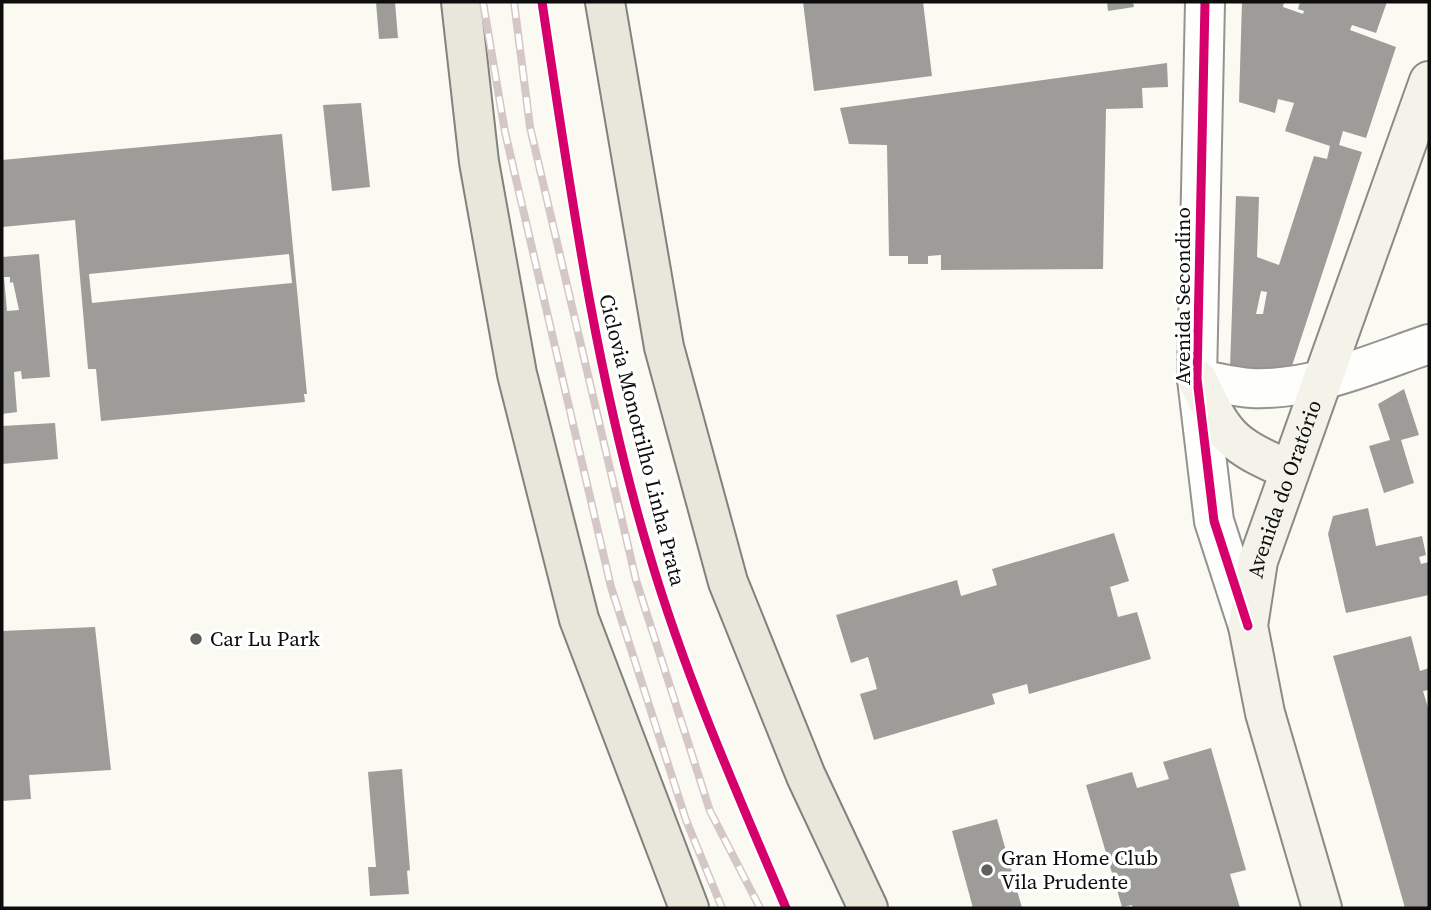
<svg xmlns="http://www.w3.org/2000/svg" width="1431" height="910" viewBox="0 0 1431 910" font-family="'Source Serif 4',serif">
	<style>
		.building { fill: #9d9c98; fill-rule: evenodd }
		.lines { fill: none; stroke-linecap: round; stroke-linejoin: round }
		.minor-casing { stroke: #949390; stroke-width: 42 }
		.secondary-casing { stroke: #8a8a87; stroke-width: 42 }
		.primary-casing { stroke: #81817d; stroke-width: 42 }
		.minor { stroke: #fefefd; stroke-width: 38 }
		.secondary { stroke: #f4f3ea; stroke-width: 38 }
		.primary { stroke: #e9e7db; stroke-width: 38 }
		.rail-casing { stroke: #d5c7c6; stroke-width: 8 }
		.rail { stroke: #fff; stroke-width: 5; stroke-dasharray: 16; stroke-linecap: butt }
		.cycleway-casing { stroke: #fff; stroke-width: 13 }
		.cycleway { stroke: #d6006c; stroke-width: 9 }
		.poi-dot { fill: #60605d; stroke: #fff; stroke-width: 2.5 }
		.labels { text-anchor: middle; stroke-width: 7; stroke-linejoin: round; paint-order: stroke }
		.street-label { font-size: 21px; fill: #0d0d0d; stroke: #fff }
		.poi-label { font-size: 21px; fill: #0d0d0d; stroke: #fff; text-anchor: start }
	</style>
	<rect width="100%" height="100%" fill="#faf9f2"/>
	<!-- building -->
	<path class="building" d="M 376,2 L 395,2 L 398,38 L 379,39 Z
		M 803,2 L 923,2 L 932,76 L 814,91 Z
		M 1107,2 L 1133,2 L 1134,7 L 1108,11 Z
		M 1242,2 L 1284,2 L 1283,7 L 1303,14 L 1304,11 L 1298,9 L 1300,2 L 1387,2 L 1376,33 L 1352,25 L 1350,30 L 1396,47 L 1366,138 L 1343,131 L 1339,145 L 1362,152 L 1290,372 L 1230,368 L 1236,196 L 1259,197 L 1257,257 L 1279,265 L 1314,156 L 1327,159 L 1330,146 L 1285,131 L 1294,103 L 1278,99 L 1275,113 L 1239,102 ZM 1261,291 L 1267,292 L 1263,314 L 1256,314 Z
		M 1167,63 L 1168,87 L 1142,88 L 1143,108 L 1106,109 L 1103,269 L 941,270 L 941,255 L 928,256 L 928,264 L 908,264 L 908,256 L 889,256 L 887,145 L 849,144 L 840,108 Z
		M 361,103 L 370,187 L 332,191 L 323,105 Z
		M 282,134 L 307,394 L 304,394 L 305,402 L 101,421 L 96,369 L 88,369 L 75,220 L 2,227 L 2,160 ZM 289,254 L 292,283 L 92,303 L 89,274 Z
		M 39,254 L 50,377 L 22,379 L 21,371 L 14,372 L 17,412 L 2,414 L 2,257 ZM 4,277 L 10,277 L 10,283 L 13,282 L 19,310 L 7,311 Z
		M 1404,389 L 1419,435 L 1401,440 L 1414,483 L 1384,493 L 1369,446 L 1390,440 L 1378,404 Z
		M 55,423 L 58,459 L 2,464 L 2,426 Z
		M 1368,508 L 1376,546 L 1422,536 L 1426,555 L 1419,557 L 1421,564 L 1429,562 L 1429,595 L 1346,613 L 1328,534 L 1333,516 Z
		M 1114,533 L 1129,581 L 1110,587 L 1118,617 L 1137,612 L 1151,659 L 1029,694 L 1027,684 L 992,694 L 995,704 L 874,740 L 860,694 L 877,689 L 868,657 L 851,663 L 836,615 L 957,580 L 961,596 L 997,585 L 992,569 Z
		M 95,627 L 111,770 L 29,775 L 31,799 L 2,801 L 2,631 Z
		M 1411,636 L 1420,671 L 1429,668 L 1429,690 L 1423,691 L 1429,711 L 1429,908 L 1405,908 L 1333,656 Z
		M 1211,748 L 1246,870 L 1230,874 L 1240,908 L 1133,908 L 1132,905 L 1122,907 L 1086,785 L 1132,772 L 1137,788 L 1169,779 L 1163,762 Z
		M 402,769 L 410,870 L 407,871 L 409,894 L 370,896 L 368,867 L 376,867 L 368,772 Z
		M 997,819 L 1022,908 L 973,908 L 952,831 Z"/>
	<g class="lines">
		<!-- minor casing -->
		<g class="minor-casing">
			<path id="minor" d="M 1205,2 L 1197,379 L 1214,521 L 1248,626
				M 1197,379 C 1215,382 1233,387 1251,388 C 1312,391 1373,363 1429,344"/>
		</g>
		<!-- secondary casing -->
		<g class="secondary-casing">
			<g id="secondary">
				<path d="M 1197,379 C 1225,438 1230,444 1289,470"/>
				<path id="s1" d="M 1322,908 L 1265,713 L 1248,626 L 1258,561 L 1429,81"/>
			</g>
		</g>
		<!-- primary casing -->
		<g class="primary-casing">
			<path id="primary" d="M 461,2 L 479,162 L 517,374 L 579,619 L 689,908
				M 605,2 L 664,347 L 728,582 L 806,776 L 868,908"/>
		</g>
		<!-- minor -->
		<use href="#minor" class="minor"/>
		<!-- secondary -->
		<use href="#secondary" class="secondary"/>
		<!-- primary -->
		<use href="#primary" class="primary"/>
		<!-- rail casing -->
		<g class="rail-casing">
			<path id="rail" d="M 483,2 L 505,132 L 611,587 L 686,820 L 722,908
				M 514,2 L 530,127 L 636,580 L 710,811 L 760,908"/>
		</g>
		<!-- rail -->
		<use href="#rail" class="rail"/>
		<!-- cycleway casing -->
		<g class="cycleway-casing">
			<path id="cycleway" d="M 542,2 C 570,187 595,373 649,553 C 685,675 736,791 786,908
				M 1205,2 L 1197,379 L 1214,521 L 1248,626"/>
		</g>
		<!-- cycleway -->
		<use href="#cycleway" class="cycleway"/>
	</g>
	<!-- markers -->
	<g class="poi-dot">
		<circle cx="196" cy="639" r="7"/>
		<circle cx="987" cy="870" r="7"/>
	</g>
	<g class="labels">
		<!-- street labels -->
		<g class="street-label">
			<text transform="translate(1183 296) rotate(-90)" y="7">Avenida Secondino</text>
			<text transform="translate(642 440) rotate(76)" y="7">Ciclovia Monotrilho Linha Prata</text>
			<text dy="7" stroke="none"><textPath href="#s1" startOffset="434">Avenida do Oratório</textPath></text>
		</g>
		<!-- poi labels -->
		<g class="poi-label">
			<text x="210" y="646">Car Lu Park</text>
			<text x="1001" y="865">Gran Home Club<tspan x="1001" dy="24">Vila Prudente</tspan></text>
		</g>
	</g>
	<!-- border -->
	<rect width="1431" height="910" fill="none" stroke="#0d0d0d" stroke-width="7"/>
</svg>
